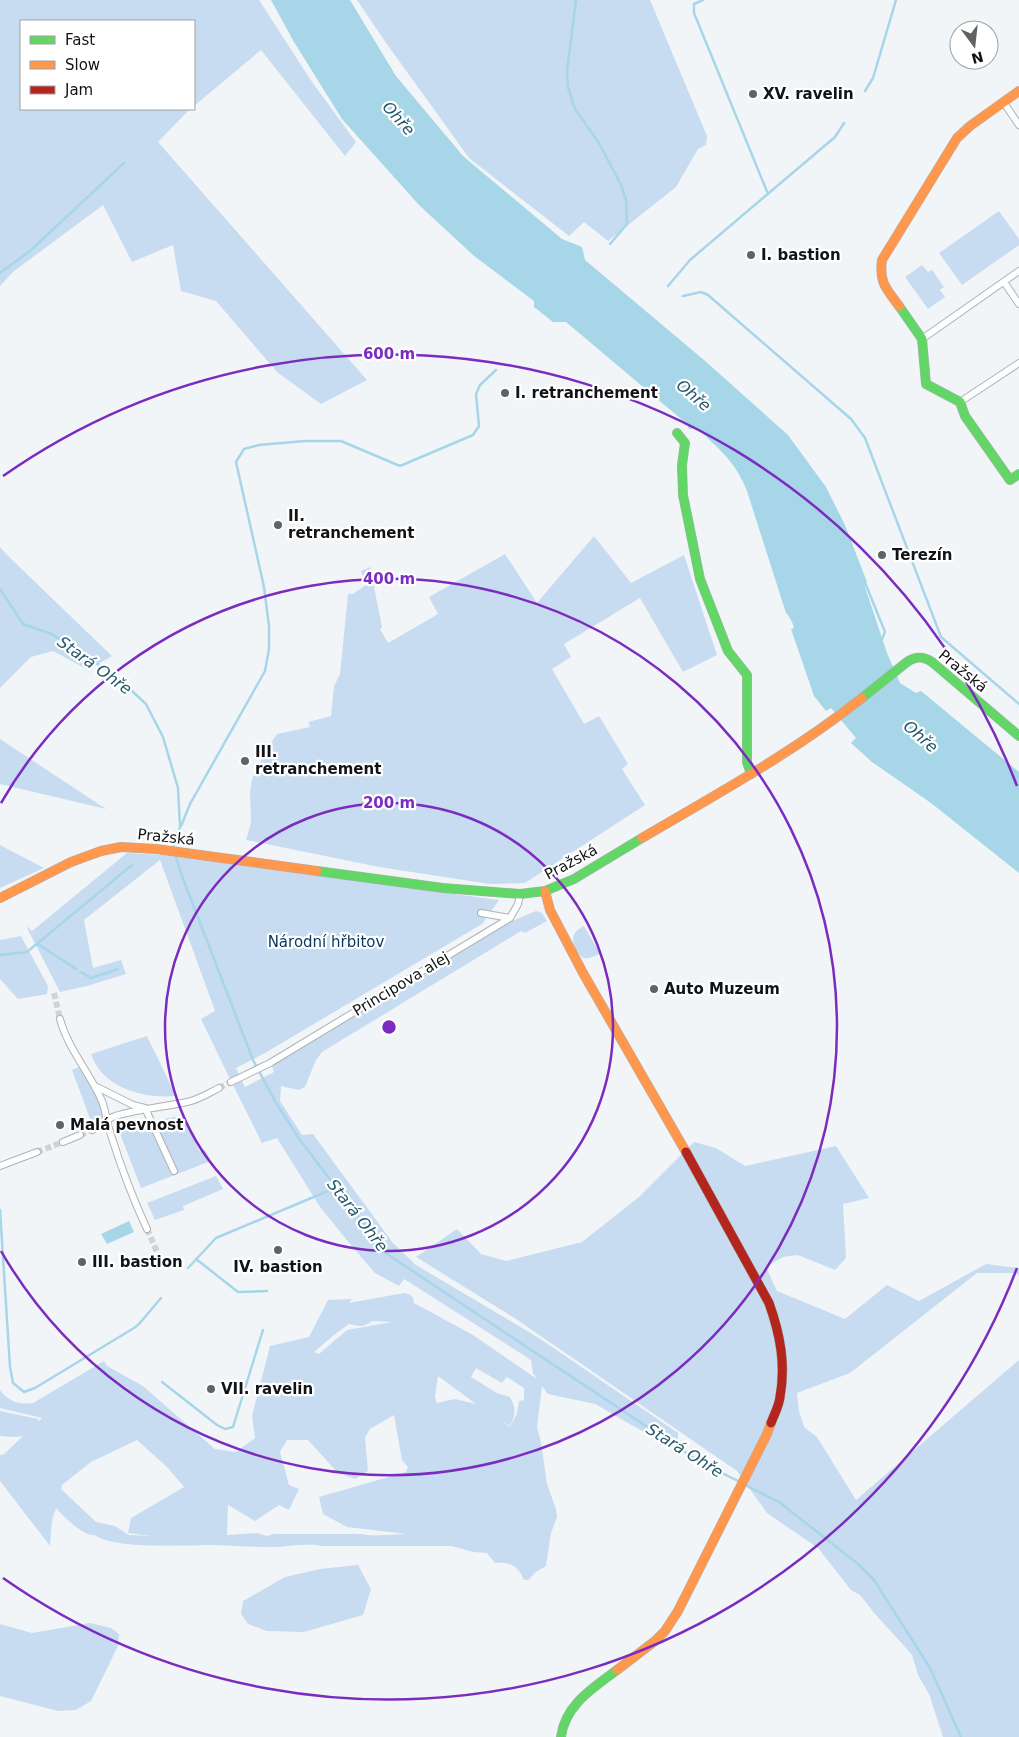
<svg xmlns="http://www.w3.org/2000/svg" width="1019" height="1737" viewBox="0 0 1019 1737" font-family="'DejaVu Sans',sans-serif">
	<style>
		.green { fill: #c7dcf0; fill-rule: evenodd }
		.water { fill: #a6d6e8 }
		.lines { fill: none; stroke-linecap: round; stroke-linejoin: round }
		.stream { stroke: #a6d6e8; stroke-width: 2.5 }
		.street-tunnel { stroke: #d0d3d6; stroke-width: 6; stroke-dasharray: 6 3; stroke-linecap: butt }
		.street-casing { stroke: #afb1b4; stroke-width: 8 }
		.fast-casing { stroke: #afb1b4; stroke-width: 10 }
		.slow-casing { stroke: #afb1b4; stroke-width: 10 }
		.jam-casing { stroke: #afb1b4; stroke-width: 10 }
		.street { stroke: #fdfefe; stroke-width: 6 }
		.fast { stroke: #63d668; stroke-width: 9 }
		.slow { stroke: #ff974d; stroke-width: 9 }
		.jam { stroke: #b3261e; stroke-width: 9 }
		.ring { fill: none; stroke: #7b2cbf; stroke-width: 2.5 }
		.poi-dot { fill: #606264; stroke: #fff; stroke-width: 2 }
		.labels { text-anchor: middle; stroke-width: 4.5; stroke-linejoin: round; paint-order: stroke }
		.poi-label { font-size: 15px; font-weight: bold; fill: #111315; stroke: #fff; text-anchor: start }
		.street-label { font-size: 15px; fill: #111315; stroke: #fff }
		.park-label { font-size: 15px; fill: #093b62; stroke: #fff }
		.water-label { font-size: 16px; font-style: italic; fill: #23596b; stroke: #fff }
		.centre { fill: #7b2cbf; stroke: #fff; stroke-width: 2.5 }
		.ring-label { font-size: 15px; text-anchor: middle; font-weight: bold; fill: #7b2cbf; stroke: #fff; stroke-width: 4.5; stroke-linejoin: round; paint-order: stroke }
	</style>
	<rect width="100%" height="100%" fill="#f2f5f8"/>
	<!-- green -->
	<path class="green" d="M 0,0 L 259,0 L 312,82 L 356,142 L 345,156 L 261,50 L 194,106 L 194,21 L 21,21 L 21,109 L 190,109 L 158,142 L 367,380 L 321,404 L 277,372 L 216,301 L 181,291 L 173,245 L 132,262 L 103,205 L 13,272 L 0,286 Z
		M 357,0 L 650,0 L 707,136 L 706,145 L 698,149 L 676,187 L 608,241 L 584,222 L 569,236 L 469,158 L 384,40 Z
		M 999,211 L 1019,239 L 1019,245 L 962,285 L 939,253 Z
		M 922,265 L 928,272 L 932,270 L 944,287 L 940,290 L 945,297 L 928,309 L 905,277 Z
		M 594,536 L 631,583 L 684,555 L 717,655 L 683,672 L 640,598 L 564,644 L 571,657 L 552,669 L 584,724 L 599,716 L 628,764 L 622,769 L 645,805 L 525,883 L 490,884 L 379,867 L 246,840 L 251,823 L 250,792 L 252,779 L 265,752 L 277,734 L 310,727 L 308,722 L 331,716 L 334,686 L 340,674 L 348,594 L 353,594 L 366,585 L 361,571 L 370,567 L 382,627 L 380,629 L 388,643 L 438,614 L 429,597 L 505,554 L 537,603 Z
		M 0,547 L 6,554 L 112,656 L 88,670 L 53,651 L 31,657 L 0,688 Z
		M 0,739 L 106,809 L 0,784 Z
		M 0,845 L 44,868 L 0,888 Z
		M 127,853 L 163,855 L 499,900 L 482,924 L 265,1053 L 236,1068 L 239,1075 L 230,1079 L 201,1019 L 215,1011 L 160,860 L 84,920 L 93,968 L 121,960 L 126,974 L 87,986 L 60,992 L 26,926 L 32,931 Z
		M 536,911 L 542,913 L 547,921 L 525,933 L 521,931 L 322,1052 L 316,1060 L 305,1087 L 299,1090 L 281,1086 L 280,1101 L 302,1135 L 313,1134 L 393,1243 L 416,1265 L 539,1338 L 678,1433 L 678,1440 L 673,1444 L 663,1443 L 595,1404 L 548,1394 L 542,1386 L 537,1427 L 541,1442 L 547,1484 L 556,1509 L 557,1517 L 551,1533 L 546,1566 L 536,1572 L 528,1580 L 524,1580 C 518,1566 511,1562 495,1563 L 487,1553 L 473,1552 L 452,1546 L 321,1546 C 311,1543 287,1546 276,1547 C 255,1547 235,1546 214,1545 C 185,1545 118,1550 94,1535 C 83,1536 64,1517 56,1508 L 52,1520 L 50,1546 L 0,1481 L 0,1455 L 4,1454 L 23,1436 L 14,1437 L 0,1436 L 0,1411 L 38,1419 L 39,1421 L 42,1418 L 0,1408 L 0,1390 C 8,1401 19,1405 33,1403 L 104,1361 L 107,1366 L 143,1386 L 215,1449 L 236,1452 L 255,1438 L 252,1416 L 270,1346 L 309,1337 L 328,1300 L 352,1299 L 349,1303 L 404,1293 L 408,1294 L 413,1297 L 414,1303 L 473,1335 L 537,1379 L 533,1373 L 531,1360 L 404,1279 L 399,1286 L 375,1273 L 350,1244 L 320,1207 L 277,1138 L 262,1143 L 233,1085 L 242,1081 L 245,1087 L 274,1072 L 272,1066 L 512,921 ZM 372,1321 L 392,1322 L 347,1330 L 319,1354 L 314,1352 L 334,1335 L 349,1324 C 359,1326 364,1328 372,1321 ZM 476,1368 L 502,1383 L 507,1377 L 524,1388 L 524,1400 L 519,1401 L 517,1413 L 510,1427 L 499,1419 L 510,1426 C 516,1414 516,1408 510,1397 L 497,1393 L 471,1377 ZM 438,1376 L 476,1404 L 455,1399 L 437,1403 L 435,1397 ZM 394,1415 L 402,1460 L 408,1467 L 406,1472 L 319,1497 L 323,1514 L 347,1527 L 407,1534 C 396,1534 370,1537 362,1534 L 274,1534 L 267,1536 L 257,1533 L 227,1535 L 228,1505 L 255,1521 L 279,1505 L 289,1510 L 299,1489 L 289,1485 L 280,1452 L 287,1440 L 308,1440 L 338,1473 L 355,1479 L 368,1471 L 365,1437 L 370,1429 ZM 137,1440 L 167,1467 L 184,1487 L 131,1518 L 128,1533 L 152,1536 L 129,1535 L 115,1526 L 96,1522 L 61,1489 L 62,1485 L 91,1462 Z
		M 584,926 L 600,953 C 595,956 590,959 584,958 C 580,957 578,952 576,949 C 570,938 573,932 584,926 Z
		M 21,936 L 48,986 L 47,994 L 18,999 L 0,979 L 0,940 Z
		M 147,1036 L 176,1096 C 144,1099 102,1088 91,1054 Z
		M 79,1067 L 98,1098 L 104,1119 L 93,1127 L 72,1070 Z
		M 182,1116 L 200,1152 L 205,1150 L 211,1161 L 141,1188 L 117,1126 Z
		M 694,1142 L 716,1148 L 745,1166 L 836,1146 L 869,1198 L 843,1204 L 846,1258 L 835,1270 L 798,1255 L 783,1257 L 766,1267 L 777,1291 L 845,1319 L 887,1285 L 919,1301 L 986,1264 L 1019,1268 L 1019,1276 L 1016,1273 L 977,1273 L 850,1373 L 797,1393 L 799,1411 L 804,1427 L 817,1437 L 856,1500 L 1019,1360 L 1019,1737 L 943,1737 L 929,1694 L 918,1675 L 912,1655 L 906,1648 L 875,1614 L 860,1595 L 851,1590 L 818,1548 L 767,1513 L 737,1471 L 516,1319 L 416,1257 L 457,1229 L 481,1254 L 506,1261 L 582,1242 L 639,1197 Z
		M 216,1176 L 223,1189 L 183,1206 L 184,1210 L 155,1220 L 147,1203 Z
		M 358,1565 L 371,1589 L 363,1615 L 304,1632 L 267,1631 L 248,1624 L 241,1614 L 243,1601 L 285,1577 L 320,1569 Z
		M 90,1623 L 111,1628 L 119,1634 L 118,1646 L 91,1701 L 76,1710 L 58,1711 L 0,1696 L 0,1624 L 32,1633 Z"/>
	<!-- water -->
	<path class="water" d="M 271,0 L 350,0 L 396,76 L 463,156 L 562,239 L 582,247 L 585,260 L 704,360 L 788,435 L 826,487 L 845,525 L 867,582 L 865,587 L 887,653 L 900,683 L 916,693 L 921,691 L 1019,772 L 1019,873 L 931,803 L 872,762 L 851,743 L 856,738 L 831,708 L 826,711 L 814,696 L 791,629 L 794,628 C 793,623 790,617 786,613 L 747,491 C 735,461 720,450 697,428 L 689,429 L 687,424 L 566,322 L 553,322 L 534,307 L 534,301 L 473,255 L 419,205 L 342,119 L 294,42 Z
		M 129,1221 L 134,1232 L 107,1244 L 101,1234 Z"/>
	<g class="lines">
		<!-- stream -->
		<path class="stream" d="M 576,0 L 567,71 L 568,87 L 575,109 L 599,143 L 621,185 L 626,200 L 627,224 L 610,244
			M 703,0 L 694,4 L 694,13 L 768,194
			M 865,91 L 873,78 L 896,0
			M 0,273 L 30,251 L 124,163
			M 668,286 L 690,260 L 835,137 L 844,123
			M 683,296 L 701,292 L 708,295 L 851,419 L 865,438 L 941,637 L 1019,704
			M 866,585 L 885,632 L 882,639
			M 0,589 L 23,624 L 52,634 L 116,676 L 146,704 L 163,737 L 178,788 L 180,827 L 173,844 L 174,849
			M 181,826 L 190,804 L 265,671 L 269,649 L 269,626 L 264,587 L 236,462 L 244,449 L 259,445 L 305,441 L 341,441 L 400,466 L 473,435 L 479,426 L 476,394 L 480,385 L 496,370
			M 175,854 L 182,876 L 253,1060 L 276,1103 L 300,1140 L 387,1254 L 700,1462 L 740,1482
			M 38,944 L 76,969
			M 0,955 L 27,952 L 132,865
			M 81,972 L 91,978 L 118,969
			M 0,1210 L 10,1367 L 13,1383 L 24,1392 L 35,1388 L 134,1328 L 139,1324 L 161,1298
			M 196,1259 L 238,1292 L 267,1291
			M 188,1268 L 216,1238 L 335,1188
			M 162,1382 L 217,1425 L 225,1429 L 233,1427 L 263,1330
			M 745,1485 L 779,1502 L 858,1564 L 874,1580 L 930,1668 L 961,1737"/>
		<!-- street-tunnel -->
		<path class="street-tunnel" d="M 54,993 L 60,1019
			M 219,1088 L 231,1082
			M 80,1135 L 92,1130
			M 37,1152 L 63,1142
			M 147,1229 L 158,1254"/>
		<!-- street casing -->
		<g class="street-casing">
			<path id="street" d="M 1004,103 L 1019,125
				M 1004,282 L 1019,304
				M 922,339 L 1019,271
				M 960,402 L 1019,363
				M 481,913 L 510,918
				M 60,1019 C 68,1049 90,1073 102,1101 C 106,1112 107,1124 111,1135 C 121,1167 133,1199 147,1229
				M 231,1082 L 270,1063 L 510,918 L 518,904 L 520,894
				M 95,1086 L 133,1105 L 145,1108 L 174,1171
				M 92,1130 C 101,1126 106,1119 115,1116 C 139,1109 163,1107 187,1102 C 198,1100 209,1093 219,1088
				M 63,1142 L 80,1135
				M 0,1166 L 37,1152"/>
		</g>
		<!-- fast casing -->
		<g class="fast-casing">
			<path id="fast" d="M 899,306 L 922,339 L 926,384 L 960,402 L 965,416 L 1010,480 L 1019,474
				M 677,433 L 685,443 L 682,465 L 683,495 L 700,579 L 728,651 L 747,675 L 747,762 L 751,774
				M 862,698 L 907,662 C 916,656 923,656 932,662 L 1019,736
				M 317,871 L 443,888 L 520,894 L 545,891 L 574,879 L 642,838
				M 561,1737 C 565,1705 593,1688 617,1670"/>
		</g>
		<!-- slow casing -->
		<g class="slow-casing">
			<path id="slow" d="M 899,306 C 886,288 879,283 882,260 L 957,138 L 970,126 L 1019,91
				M 642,838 C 717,794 794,752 862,698
				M 545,891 L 550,910 L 583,973 L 686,1152
				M 0,898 L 71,862 L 101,851 L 121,847 L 156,849 L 317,871
				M 617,1670 L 655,1641 L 665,1631 L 678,1611 L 767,1434 L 771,1423"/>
		</g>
		<!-- jam casing -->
		<g class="jam-casing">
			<path id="jam" d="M 686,1152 L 769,1303 C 780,1334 786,1364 780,1397 C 779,1406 774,1415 771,1423"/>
		</g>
		<!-- street -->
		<use href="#street" class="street"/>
		<!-- fast -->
		<use href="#fast" class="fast"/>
		<!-- slow -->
		<use href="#slow" class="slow"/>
		<!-- jam -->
		<use href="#jam" class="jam"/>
	</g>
	<!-- distance rings -->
	<g class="ring">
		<circle cx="389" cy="1027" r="224"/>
		<path d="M1 803A448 448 0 1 1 1 1251"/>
		<path d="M1017 1268A673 673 0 0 1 3 1578M3 476A673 673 0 0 1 1017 786"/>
	</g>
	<!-- markers -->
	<g class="poi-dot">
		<circle cx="753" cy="94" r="5"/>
		<circle cx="751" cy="255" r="5"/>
		<circle cx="505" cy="393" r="5"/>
		<circle cx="278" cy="525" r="5"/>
		<circle cx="882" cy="555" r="5"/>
		<circle cx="245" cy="761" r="5"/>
		<circle cx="654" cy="989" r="5"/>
		<circle cx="60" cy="1125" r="5"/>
		<circle cx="278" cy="1250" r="5"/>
		<circle cx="82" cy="1262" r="5"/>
		<circle cx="211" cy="1389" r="5"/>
	</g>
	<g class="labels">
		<!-- poi labels -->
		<g class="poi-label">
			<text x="763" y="99">XV. ravelin</text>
			<text x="761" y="260">I. bastion</text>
			<text x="515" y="398">I. retranchement</text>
			<text x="288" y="521">II.<tspan x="288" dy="17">retranchement</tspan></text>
			<text x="892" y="560">Terezín</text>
			<text x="255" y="757">III.<tspan x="255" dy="17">retranchement</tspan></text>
			<text x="664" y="994">Auto Muzeum</text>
			<text x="70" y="1130">Malá pevnost</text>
			<text x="92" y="1267">III. bastion</text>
			<text x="278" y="1272" text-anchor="middle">IV. bastion</text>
			<text x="221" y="1394">VII. ravelin</text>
		</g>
		<!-- street labels -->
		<g class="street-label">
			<text transform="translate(963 671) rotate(39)" y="5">Pražská</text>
			<text transform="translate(166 837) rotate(6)" y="5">Pražská</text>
			<text transform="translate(571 862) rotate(-28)" y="5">Pražská</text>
			<text transform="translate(401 984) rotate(-31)" y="5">Principova alej</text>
		</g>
		<!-- park labels -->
		<g class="park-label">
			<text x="326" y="947">Národní hřbitov</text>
		</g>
		<!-- water labels -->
		<g class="water-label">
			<text transform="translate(399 118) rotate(48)" y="6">Ohře</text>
			<text transform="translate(694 395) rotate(40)" y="6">Ohře</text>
			<text transform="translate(95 665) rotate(36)" y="6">Stará Ohře</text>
			<text transform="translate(921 736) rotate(41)" y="6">Ohře</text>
			<text transform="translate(358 1215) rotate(52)" y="6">Stará Ohře</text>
			<text transform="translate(685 1450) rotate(32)" y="6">Stará Ohře</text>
		</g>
	</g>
	<circle cx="389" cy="1027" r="8" class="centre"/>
	<g class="ring-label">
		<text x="389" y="359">600 m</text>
		<text x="389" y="584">400 m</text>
		<text x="389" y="808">200 m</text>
	</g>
	<!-- legend -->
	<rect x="20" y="20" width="175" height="90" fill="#ffffff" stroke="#a0a1a1"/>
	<rect x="30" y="36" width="25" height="8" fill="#63d668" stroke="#a0a1a1"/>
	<text x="65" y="45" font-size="15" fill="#111315">Fast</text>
	<rect x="30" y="61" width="25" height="8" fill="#ff974d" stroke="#a0a1a1"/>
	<text x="65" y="70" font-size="15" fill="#111315">Slow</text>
	<rect x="30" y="86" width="25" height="8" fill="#b3261e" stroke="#a0a1a1"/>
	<text x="65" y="95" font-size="15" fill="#111315">Jam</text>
	<!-- north arrow -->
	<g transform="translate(974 45) rotate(165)"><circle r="24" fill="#ffffff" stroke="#a0a1a1"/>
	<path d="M0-4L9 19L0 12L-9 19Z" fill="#606264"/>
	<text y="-8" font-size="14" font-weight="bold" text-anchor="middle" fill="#111315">N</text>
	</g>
</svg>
